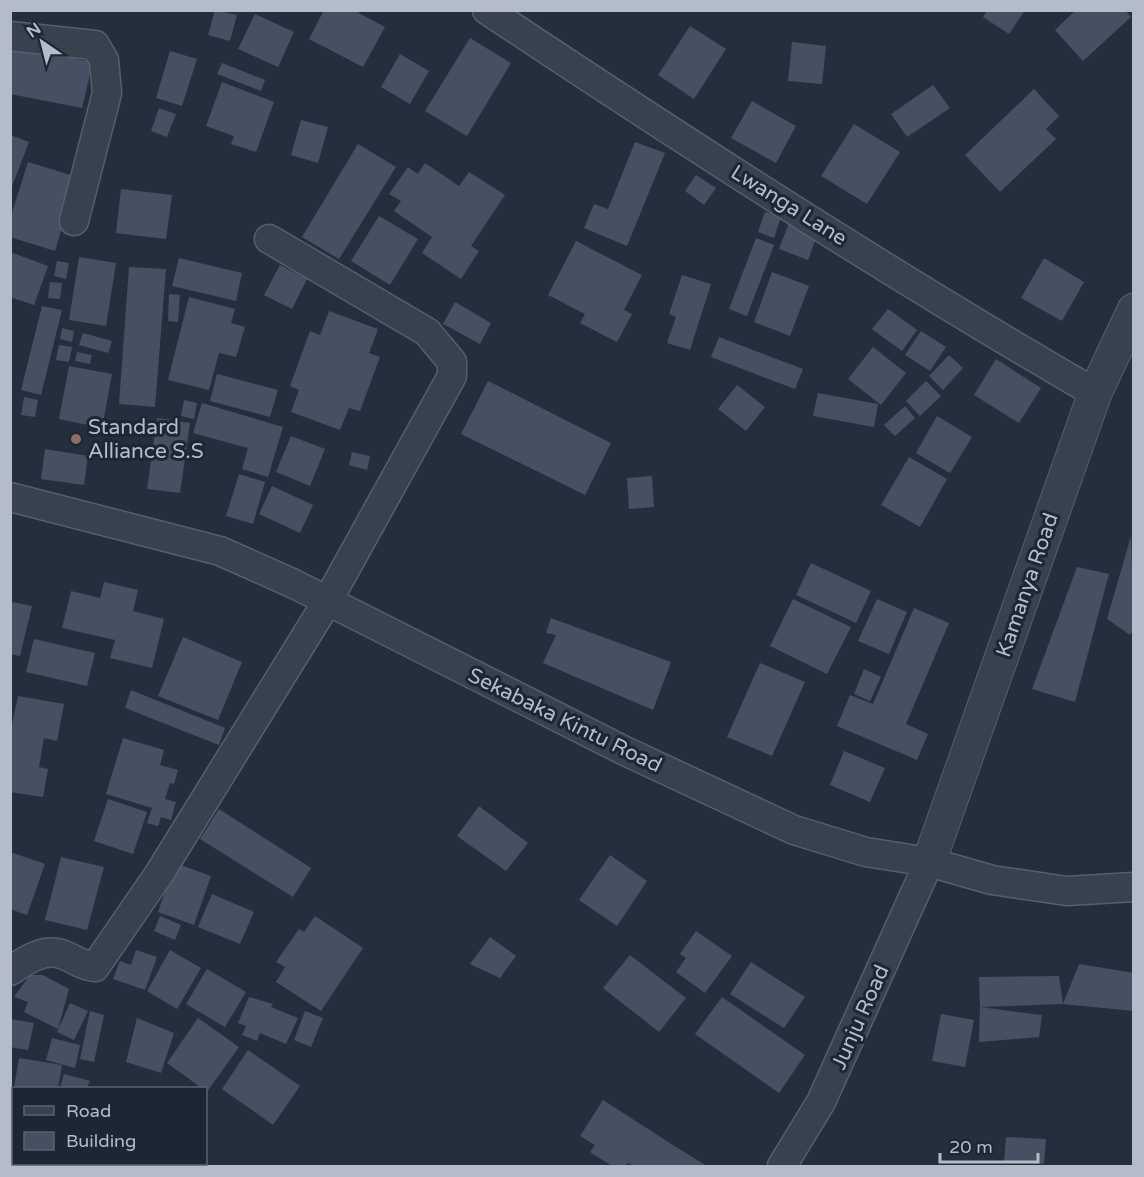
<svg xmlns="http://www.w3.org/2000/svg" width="1144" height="1177" viewBox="0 0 1144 1177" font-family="'Varela Round',sans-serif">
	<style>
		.building { fill: #455162 }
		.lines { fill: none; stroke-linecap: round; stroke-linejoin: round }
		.minor-casing { stroke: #565f6c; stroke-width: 31 }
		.tertiary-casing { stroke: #565f6c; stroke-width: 35 }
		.minor { stroke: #38414e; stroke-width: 28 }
		.tertiary { stroke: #38414e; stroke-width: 33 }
		.education-dot { fill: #8d6e63; stroke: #1d2633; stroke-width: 2 }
		.labels { text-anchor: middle; stroke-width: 6; stroke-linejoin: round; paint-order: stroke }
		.street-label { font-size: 21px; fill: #b4bcc9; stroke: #1d2633 }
		.poi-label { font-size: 21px; fill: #b4bcc9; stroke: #1d2633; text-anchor: start }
	</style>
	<rect width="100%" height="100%" fill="#242f3e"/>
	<!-- building -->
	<path class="building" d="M 215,10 L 237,15 L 230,41 L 208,35 Z
		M 324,10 L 353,10 L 385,27 L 363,67 L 309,39 Z
		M 987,10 L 1025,10 L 1009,34 L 983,17 Z
		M 1076,10 L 1125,10 L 1131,17 L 1083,61 L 1055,30 Z
		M 255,14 L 294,32 L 278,67 L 238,49 Z
		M 690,26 L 726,49 L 694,99 L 658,75 Z
		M 470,38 L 511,63 L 467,136 L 425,111 Z
		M 792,42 L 826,46 L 822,84 L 788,81 Z
		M 10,46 L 93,62 L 82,108 L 10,94 Z
		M 170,51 L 197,59 L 182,106 L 156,98 Z
		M 400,54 L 429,71 L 410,104 L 381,87 Z
		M 222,63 L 265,80 L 261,91 L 217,74 Z
		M 222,82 L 274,102 L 256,152 L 231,144 L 234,136 L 206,126 Z
		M 933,85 L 950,108 L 907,137 L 891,114 Z
		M 1034,89 L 1059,116 L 1046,129 L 1056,139 L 1000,192 L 965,155 Z
		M 752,101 L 796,126 L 776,163 L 731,138 Z
		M 159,108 L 176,114 L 167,137 L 151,131 Z
		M 301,120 L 328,127 L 318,163 L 291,155 Z
		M 854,124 L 900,152 L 867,204 L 821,176 Z
		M 10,135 L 29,142 L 11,189 L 10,189 Z
		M 635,142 L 665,153 L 627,246 L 584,228 L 594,204 L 608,209 Z
		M 358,144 L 396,167 L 339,259 L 302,237 Z
		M 28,162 L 77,177 L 55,251 L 10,237 L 10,219 Z
		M 425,163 L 459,186 L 469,172 L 505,195 L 471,246 L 479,251 L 461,279 L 422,253 L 432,237 L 394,211 L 401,201 L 389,194 L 408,167 L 418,174 Z
		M 696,175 L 716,188 L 704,205 L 685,191 Z
		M 121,189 L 172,195 L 166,239 L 116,233 Z
		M 765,212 L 781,217 L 774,238 L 758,232 Z
		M 379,216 L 418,239 L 390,285 L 351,261 Z
		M 789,223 L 818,233 L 808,260 L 779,249 Z
		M 756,238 L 774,245 L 747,316 L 729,309 Z
		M 576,241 L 642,275 L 624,310 L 632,314 L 617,342 L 580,323 L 585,314 L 548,295 Z
		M 10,252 L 48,266 L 34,305 L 10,297 Z
		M 79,257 L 116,263 L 106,326 L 69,320 Z
		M 179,258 L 242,273 L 236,301 L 172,286 Z
		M 1044,258 L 1084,282 L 1062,321 L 1021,298 Z
		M 57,261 L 69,263 L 66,279 L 54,276 Z
		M 280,265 L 307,279 L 292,309 L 264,295 Z
		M 129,267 L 166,269 L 155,407 L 119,404 Z
		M 772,272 L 809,286 L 790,336 L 754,322 Z
		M 682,275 L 711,284 L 690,350 L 667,343 L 676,317 L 669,314 Z
		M 50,282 L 62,283 L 60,299 L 48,298 Z
		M 169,294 L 180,295 L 178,322 L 168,321 Z
		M 189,297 L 235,309 L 231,323 L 245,327 L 236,357 L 219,353 L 209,390 L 168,380 Z
		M 455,302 L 491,323 L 480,344 L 443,324 Z
		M 42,306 L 62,310 L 41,395 L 21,390 Z
		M 888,309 L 917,330 L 902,351 L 872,329 Z
		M 329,311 L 378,329 L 369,353 L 380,357 L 360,411 L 349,408 L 340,430 L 291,412 L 299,390 L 290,386 L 310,331 L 320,335 Z
		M 62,328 L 74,331 L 72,342 L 60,339 Z
		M 921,331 L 946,347 L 930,371 L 905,355 Z
		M 83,333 L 112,341 L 108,353 L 79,345 Z
		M 719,337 L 803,369 L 795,389 L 711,357 Z
		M 59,345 L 72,347 L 69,362 L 56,360 Z
		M 873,347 L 906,373 L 881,405 L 848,379 Z
		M 77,352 L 92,355 L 90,364 L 75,361 Z
		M 949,355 L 963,368 L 943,390 L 929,376 Z
		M 996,359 L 1041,388 L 1019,423 L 974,395 Z
		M 69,366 L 112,374 L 102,428 L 59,419 Z
		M 217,374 L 278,390 L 270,417 L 210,401 Z
		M 488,381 L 611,443 L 585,495 L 461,434 Z
		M 926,381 L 941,396 L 920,416 L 906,401 Z
		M 737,385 L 765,407 L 746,431 L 718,409 Z
		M 818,393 L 878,404 L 874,427 L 813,416 Z
		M 24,397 L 38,400 L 35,417 L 21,415 Z
		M 184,400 L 197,403 L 194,419 L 181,416 Z
		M 202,403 L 283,427 L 268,477 L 242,469 L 248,448 L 193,433 Z
		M 905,406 L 915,418 L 895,436 L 884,425 Z
		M 937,416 L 972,437 L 950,473 L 916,453 Z
		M 157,418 L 190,423 L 180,493 L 147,489 Z
		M 291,436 L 325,449 L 310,486 L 276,472 Z
		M 45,449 L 88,456 L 84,485 L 41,479 Z
		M 352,452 L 370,456 L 367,470 L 349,465 Z
		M 909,457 L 947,479 L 920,527 L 881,505 Z
		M 239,474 L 265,482 L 253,524 L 226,516 Z
		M 652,476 L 654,507 L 629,509 L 627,478 Z
		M 272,486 L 313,505 L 300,533 L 259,514 Z
		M 1131,536 L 1134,629 L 1130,635 L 1107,619 Z
		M 811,563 L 871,591 L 856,623 L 796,595 Z
		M 1077,567 L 1109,574 L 1075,702 L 1032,689 Z
		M 104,582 L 138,590 L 133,611 L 164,619 L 152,668 L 110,658 L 115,640 L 62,628 L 71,591 L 100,598 Z
		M 793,599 L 851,627 L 827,674 L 770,646 Z
		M 877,599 L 907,612 L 889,654 L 858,641 Z
		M 12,602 L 32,606 L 20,656 L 10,654 Z
		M 914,608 L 949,623 L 906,724 L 928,734 L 917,760 L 837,726 L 850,695 L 873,704 Z
		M 551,618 L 671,662 L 653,710 L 543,663 L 556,635 L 546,633 Z
		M 183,637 L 242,662 L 218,720 L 158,696 Z
		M 34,639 L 95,653 L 87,686 L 26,672 Z
		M 760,663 L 805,682 L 772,756 L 727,737 Z
		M 864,669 L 881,677 L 870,701 L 854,694 Z
		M 131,690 L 225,728 L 219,745 L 125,708 Z
		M 18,696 L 64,704 L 57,741 L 44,738 L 39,767 L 48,769 L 43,797 L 10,792 L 10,734 Z
		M 123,738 L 164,750 L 160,765 L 178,770 L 174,784 L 170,783 L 165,799 L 176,802 L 171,820 L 161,817 L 158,826 L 147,823 L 152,808 L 106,794 Z
		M 844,751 L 885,768 L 870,802 L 830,785 Z
		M 108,799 L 147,812 L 133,854 L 94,841 Z
		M 479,806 L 528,843 L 506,871 L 457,836 Z
		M 219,809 L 311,868 L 293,897 L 200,839 Z
		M 10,852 L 45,864 L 27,915 L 10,909 Z
		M 610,855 L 647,881 L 617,926 L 579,900 Z
		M 61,857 L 104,867 L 87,930 L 45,920 Z
		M 175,863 L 211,876 L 194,925 L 158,912 Z
		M 212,894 L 254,912 L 240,944 L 198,927 Z
		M 160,916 L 181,925 L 175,940 L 154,931 Z
		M 315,916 L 363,948 L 321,1011 L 276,982 L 285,967 L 276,962 L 299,929 L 304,932 Z
		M 696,931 L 732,956 L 705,993 L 676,972 L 686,958 L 680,954 Z
		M 490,937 L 516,956 L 500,978 L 470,964 Z
		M 136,950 L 157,957 L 145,990 L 113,979 L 120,961 L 131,965 Z
		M 170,950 L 201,968 L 177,1009 L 147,991 Z
		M 630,955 L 686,998 L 659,1032 L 603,988 Z
		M 751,962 L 805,997 L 784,1028 L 730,994 Z
		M 1079,964 L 1134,973 L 1134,1011 L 1063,1004 L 980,1007 L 979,977 L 1059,976 L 1063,1004 Z
		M 207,969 L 246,992 L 225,1027 L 186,1004 Z
		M 30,975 L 43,975 L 69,989 L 58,1029 L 24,1012 L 28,1002 L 14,997 Z
		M 249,997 L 273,1004 L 271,1007 L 298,1018 L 286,1044 L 260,1033 L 257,1041 L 242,1035 L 246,1026 L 238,1023 Z
		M 722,997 L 805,1055 L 779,1093 L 695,1034 Z
		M 70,1003 L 88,1011 L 74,1040 L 57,1032 Z
		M 980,1007 L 1042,1015 L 1039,1037 L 979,1042 Z
		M 90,1011 L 104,1015 L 94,1062 L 80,1059 Z
		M 305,1011 L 323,1018 L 311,1047 L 294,1040 Z
		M 941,1014 L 974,1020 L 965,1067 L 932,1061 Z
		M 137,1018 L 174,1033 L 161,1073 L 126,1062 Z
		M 198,1018 L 239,1047 L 207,1092 L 167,1063 Z
		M 10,1019 L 34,1023 L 28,1050 L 10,1047 Z
		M 52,1038 L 80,1045 L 75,1068 L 46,1060 Z
		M 248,1050 L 300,1086 L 273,1125 L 222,1089 Z
		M 19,1058 L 62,1065 L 58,1088 L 14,1088 Z
		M 64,1074 L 90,1081 L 87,1088 L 60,1088 Z
		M 12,1096 L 14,1096 L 14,1155 L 10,1154 Z
		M 603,1100 L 676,1147 L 707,1166 L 633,1166 L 628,1163 L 626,1166 L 612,1166 L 590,1152 L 595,1145 L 580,1136 Z
		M 1006,1137 L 1046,1139 L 1044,1164 L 1004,1162 Z
		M 49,1164 L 84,1164 L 83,1166 L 48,1166 Z
		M 97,1164 L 141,1164 L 140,1166 L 104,1166 Z"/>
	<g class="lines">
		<!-- minor casing -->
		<g class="minor-casing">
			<path id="minor" d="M 487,10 C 687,143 888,273 1095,393
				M 10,36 L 95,45 L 104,60 L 107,93 L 74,221
				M 10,497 L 220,551 L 292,583 L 625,751 L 794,830 L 866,852 L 929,862 L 992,880 L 1067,891 L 1134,887
				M 10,971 C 26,960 45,947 64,955 C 75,959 82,966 95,967 L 159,874 L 327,602 L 452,376 L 452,362 L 427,332 L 269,239
				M 782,1166 L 821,1102 L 929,862"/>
		</g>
		<!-- tertiary casing -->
		<g class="tertiary-casing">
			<path id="tertiary" d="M 929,862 L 1095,393 L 1134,310"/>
		</g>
		<!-- minor -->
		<use href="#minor" class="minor"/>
		<!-- tertiary -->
		<use href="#tertiary" class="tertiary"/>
	</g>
	<!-- markers -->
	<circle class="education-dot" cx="76" cy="439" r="6"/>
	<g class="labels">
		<!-- street labels -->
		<g class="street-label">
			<text transform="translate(789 205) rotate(32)" y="7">Lwanga Lane</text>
			<text transform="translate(1027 585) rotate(-71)" y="7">Kamanya Road</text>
			<text transform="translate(565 720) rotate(26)" y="7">Sekabaka Kintu Road</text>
			<text transform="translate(860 1017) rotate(-66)" y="7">Junju Road</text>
		</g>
		<!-- poi labels -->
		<g class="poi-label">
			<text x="88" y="434">Standard<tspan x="88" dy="24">Alliance S.S</tspan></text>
		</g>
	</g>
	<!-- border -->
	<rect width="1144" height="1177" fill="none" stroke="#b4bcc9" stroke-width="24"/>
	<!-- legend -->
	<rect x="12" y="1087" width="195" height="78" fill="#1d2633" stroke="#59626f" stroke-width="1.5"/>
	<rect x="24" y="1106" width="30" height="9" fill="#38414e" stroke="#59626f" stroke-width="1.5"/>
	<text x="66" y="1117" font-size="18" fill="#b4bcc9">Road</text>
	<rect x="24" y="1132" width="30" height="18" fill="#455162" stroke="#59626f" stroke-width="1.5"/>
	<text x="66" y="1147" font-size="18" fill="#b4bcc9">Building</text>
	<!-- north arrow -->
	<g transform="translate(42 42) rotate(325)" stroke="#1d2633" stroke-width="4.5" paint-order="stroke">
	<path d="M0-4.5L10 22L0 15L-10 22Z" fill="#b4bcc9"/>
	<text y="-9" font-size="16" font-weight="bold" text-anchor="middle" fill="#b4bcc9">N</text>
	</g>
	<!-- scale -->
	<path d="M940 1153v9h98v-9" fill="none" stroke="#b4bcc9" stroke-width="3"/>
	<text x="949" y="1153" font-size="18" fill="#b4bcc9" stroke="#1d2633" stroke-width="4.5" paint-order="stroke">20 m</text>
</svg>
